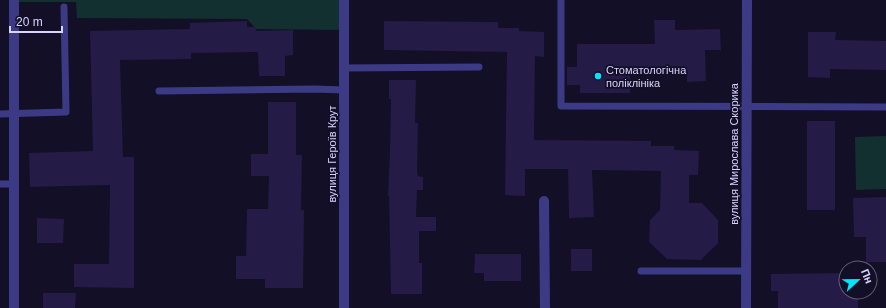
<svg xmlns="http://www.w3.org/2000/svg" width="886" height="308" viewBox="0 0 886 308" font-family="Arial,sans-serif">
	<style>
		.green { fill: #12302f }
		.building { fill: #241b47 }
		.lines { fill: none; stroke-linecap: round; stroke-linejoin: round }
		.service { stroke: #3d3a85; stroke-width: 7 }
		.minor { stroke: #3d3a85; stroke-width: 10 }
		.poi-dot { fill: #00e5ff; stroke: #130f26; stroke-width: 1.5 }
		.labels { text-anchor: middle; stroke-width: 3.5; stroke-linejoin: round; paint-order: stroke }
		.poi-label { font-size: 11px; fill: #d9d4ff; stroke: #130f26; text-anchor: start }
		.street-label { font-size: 11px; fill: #d9d4ff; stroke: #130f26 }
	</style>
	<rect width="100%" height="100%" fill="#130f26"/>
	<!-- green -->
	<path class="green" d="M 18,0 L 344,0 L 344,30 L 256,29 L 247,19 L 77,18 L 76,2 L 18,2 Z
		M 886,136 L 886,189 L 856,190 L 855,137 Z"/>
	<!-- building -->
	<path class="building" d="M 654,20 L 675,20 L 675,30 L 720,29 L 721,50 L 705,50 L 706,81 L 687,82 L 687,73 L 630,74 L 630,93 L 580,93 L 580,85 L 567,85 L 567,67 L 577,67 L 577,44 L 655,44 Z
		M 247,21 L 247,27 L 256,27 L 256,31 L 293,30 L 293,55 L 285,56 L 285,76 L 259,76 L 258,52 L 191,53 L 191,59 L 120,60 L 123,157 L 134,157 L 134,288 L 74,287 L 74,264 L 109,264 L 110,185 L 30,187 L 29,153 L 93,151 L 90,31 L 190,29 L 190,23 Z
		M 384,21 L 498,22 L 498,28 L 519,28 L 519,31 L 544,32 L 544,57 L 535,56 L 534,140 L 651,141 L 651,146 L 674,146 L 674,150 L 699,151 L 698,175 L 689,175 L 689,203 L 702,203 L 718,220 L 718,243 L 701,260 L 667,259 L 649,242 L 650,220 L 660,210 L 661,171 L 592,170 L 594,217 L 569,218 L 568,169 L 525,169 L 525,196 L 505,195 L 507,52 L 384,50 Z
		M 808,32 L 836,32 L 835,40 L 886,41 L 886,70 L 830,69 L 830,78 L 808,77 Z
		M 389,80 L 416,80 L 415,123 L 418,123 L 417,171 L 418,176 L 423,177 L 423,190 L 417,190 L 416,217 L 436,217 L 436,231 L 419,231 L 419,263 L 422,263 L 422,294 L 391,294 L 389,196 L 388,196 L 390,151 L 391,99 L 389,99 Z
		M 268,102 L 296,102 L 296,155 L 302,155 L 301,210 L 304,210 L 303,288 L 265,288 L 265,279 L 236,279 L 236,256 L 246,256 L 247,209 L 268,209 L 269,176 L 251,176 L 251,154 L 268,154 Z
		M 807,121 L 835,121 L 835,210 L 807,210 Z
		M 886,197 L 886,262 L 866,262 L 866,237 L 854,237 L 853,198 Z
		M 37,218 L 64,219 L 63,243 L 37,243 Z
		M 571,249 L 592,249 L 592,271 L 571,271 Z
		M 475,254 L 521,254 L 521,281 L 484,281 L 484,273 L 474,273 Z
		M 846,273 L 846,292 L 858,292 L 858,308 L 778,308 L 778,291 L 771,291 L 771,274 Z
		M 43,293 L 76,293 L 75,308 L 43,308 Z"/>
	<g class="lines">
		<!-- service -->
		<path class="service" d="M 561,0 L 561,106 L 886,107
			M 344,68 L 479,67
			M 159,91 L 315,89 L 344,90
			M 0,114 L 66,112 L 64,7
			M 0,184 L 14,184
			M 641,271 L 746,271"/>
		<!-- minor -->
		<path class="minor" d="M 14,0 L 14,308
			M 344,0 L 344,308
			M 544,201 L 545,308
			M 746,308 L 747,0"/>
	</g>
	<!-- markers -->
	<circle class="poi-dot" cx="598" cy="76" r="4"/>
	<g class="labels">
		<!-- poi labels -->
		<g class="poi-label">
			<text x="606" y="74">Стоматологічна<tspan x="606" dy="13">поліклініка</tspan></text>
		</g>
		<!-- street labels -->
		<g class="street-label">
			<text transform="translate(332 154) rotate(-90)" y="4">вулиця Героїв Крут</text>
			<text transform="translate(734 154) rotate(-90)" y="4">вулиця Мирослава Скорика</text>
		</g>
	</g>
	<!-- north arrow -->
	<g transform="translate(858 280) rotate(68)"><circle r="19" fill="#130f26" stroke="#625e7d"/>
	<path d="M0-3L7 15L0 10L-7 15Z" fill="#00e5ff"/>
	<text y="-6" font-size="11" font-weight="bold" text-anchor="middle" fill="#d9d4ff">Пн</text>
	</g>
	<!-- scale -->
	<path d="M10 26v6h52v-6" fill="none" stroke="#d9d4ff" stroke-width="2"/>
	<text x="16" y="26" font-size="12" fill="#d9d4ff" stroke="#130f26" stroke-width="3" paint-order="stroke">20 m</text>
</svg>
